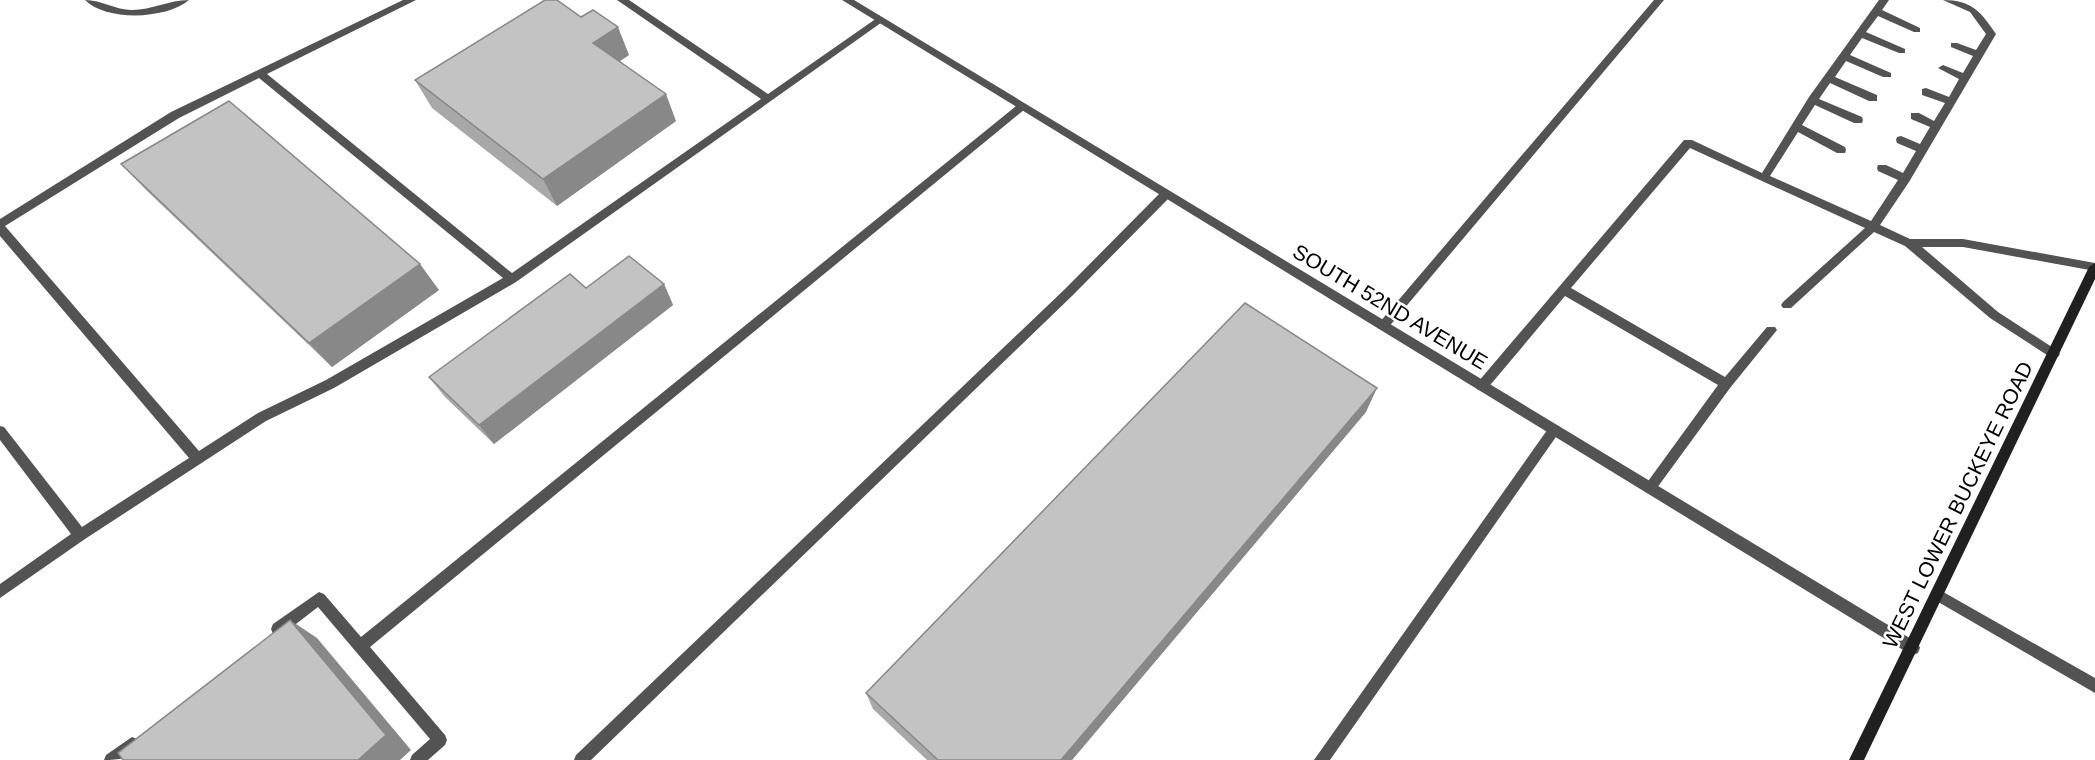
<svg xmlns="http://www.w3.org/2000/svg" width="2095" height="760" viewBox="0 0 2095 760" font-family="Arial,sans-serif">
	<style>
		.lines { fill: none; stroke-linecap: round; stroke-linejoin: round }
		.service { fill: #535353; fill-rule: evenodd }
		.minor { fill: #535353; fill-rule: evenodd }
		.secondary { fill: #202020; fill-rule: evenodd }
		.wall { fill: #a8a8a8 }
		.shaded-wall { fill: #888 }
		.building { fill: #c3c3c3; stroke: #888; stroke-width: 1.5 }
		.labels { text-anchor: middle; stroke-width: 5; stroke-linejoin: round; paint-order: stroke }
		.street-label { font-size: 21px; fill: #000; stroke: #fff }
	</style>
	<rect width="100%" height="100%" fill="#fff"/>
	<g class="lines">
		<!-- service -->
		<path class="service" d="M 85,0 C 102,0 115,10 132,10 C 152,10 169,0 189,0 C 167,19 107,22 85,0 Z
			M 403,0 L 416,0 L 267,74 L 512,273 L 761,99 L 617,0 L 629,0 L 768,94 L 877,18 L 883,18 L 885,20 L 516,282 L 334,388 L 266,421 L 85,539 L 0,598 L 0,584 L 71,534 L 0,440 L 0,426 L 4,427 L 82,527 L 189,458 L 0,236 L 0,219 L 171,112 ZM 259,78 L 503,278 L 326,380 L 258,413 L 199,451 L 5,226 L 179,118 Z
			M 1654,0 L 1664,0 L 1387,329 L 1379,329 L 1377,326 L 1379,323 Z
			M 1879,0 L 1889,0 L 1882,10 L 1920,28 L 1920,32 L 1914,32 L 1878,16 L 1866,32 L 1905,49 L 1905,53 L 1899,53 L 1862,38 L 1850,55 L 1891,73 L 1891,77 L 1883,77 L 1846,61 L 1835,77 L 1877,95 L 1877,101 L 1869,101 L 1830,83 L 1819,99 L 1862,117 L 1863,120 L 1862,123 L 1854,123 L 1815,105 L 1802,125 L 1845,147 L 1846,150 L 1845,153 L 1837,153 L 1798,132 L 1770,176 L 1871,221 L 1898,180 L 1878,171 L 1877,168 L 1878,165 L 1886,165 L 1903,173 L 1916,151 L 1897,143 L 1896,140 L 1897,137 L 1901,136 L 1920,144 L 1930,127 L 1911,119 L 1911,113 L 1919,113 L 1934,121 L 1945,103 L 1922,95 L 1922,89 L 1926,88 L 1949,97 L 1959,79 L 1938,68 L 1943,65 L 1963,73 L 1973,56 L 1951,47 L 1951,43 L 1957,43 L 1976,50 L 1986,34 L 1970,12 L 1943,0 C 1972,0 1981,12 1996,34 L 1909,182 L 1880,225 L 1910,239 L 1963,239 L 2095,263 L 2095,271 L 1963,247 L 1922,247 L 1998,312 L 2058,351 L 2060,354 L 2058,357 L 2050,357 L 1990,318 L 1905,246 L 1874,232 L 1791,308 L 1783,308 L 1781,305 L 1783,302 L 1865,228 L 1690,148 L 1571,288 L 1725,377 L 1767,327 L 1775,327 L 1777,330 L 1730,388 L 1654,492 L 1650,494 L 1646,492 L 1644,488 L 1646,484 L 1718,385 L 1565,296 L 1486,390 L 1478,390 L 1476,386 L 1478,382 L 1684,140 L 1692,140 L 1762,173 L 1809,97 Z
			M 1021,102 L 1026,106 L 1025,109 L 370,647 L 445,735 L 447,740 L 445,745 L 428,760 L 410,760 L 412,755 L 430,739 L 318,607 L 283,634 L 278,636 L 273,634 L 271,629 L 273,624 L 319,592 L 324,594 L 361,637 Z
			M 1166,190 L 1171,194 L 1170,197 L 1073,295 L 591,760 L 574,760 L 576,755 L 1065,289 L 1162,191 Z
			M 1554,425 L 1558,426 L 1560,430 L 1558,434 L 1330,760 L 1314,760 L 1550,426 Z
			M 1938,589 L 2095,678 L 2095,693 L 1933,599 L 1931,595 L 1933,591 Z
			M 132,737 L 137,739 L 139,744 C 133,759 118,760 104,760 L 106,755 Z"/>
		<!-- minor -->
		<path class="minor" d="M 842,0 L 854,0 L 1918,643 L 1920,648 L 1918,653 L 1913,655 L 1908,653 Z"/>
		<!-- secondary -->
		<path class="secondary" d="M 2095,263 L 2095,279 L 1864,760 L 1849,760 L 2089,267 Z"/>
	</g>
	<!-- wall -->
	<path class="wall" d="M 629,55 L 620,61 L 676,121 L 557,206 L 432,108 L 415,80 Z
		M 121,164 L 439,290 L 332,367 L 147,191 Z
		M 664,284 L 673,305 L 494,444 L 445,397 L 429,377 L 586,288 Z
		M 1366,412 L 1072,760 L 927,760 L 873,709 L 866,693 Z"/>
	<!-- shaded-wall -->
	<path class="shaded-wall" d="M 618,27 L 629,55 L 605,71 L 593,43 Z
		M 666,94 L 676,121 L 557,206 L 543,179 Z
		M 420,264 L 439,290 L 332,367 L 309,343 Z
		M 664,284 L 673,305 L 494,444 L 479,425 Z
		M 1377,388 L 1366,412 L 1072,760 L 1061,760 Z
		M 290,620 L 317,638 L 411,750 L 400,760 L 358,760 Z"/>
	<!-- building -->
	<path class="building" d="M 545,0 L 557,0 L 581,17 L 593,10 L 618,27 L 593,43 L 666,94 L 543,179 L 415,80 Z
		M 229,101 L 420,264 L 309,343 L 121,164 Z
		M 629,256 L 664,284 L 479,425 L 429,377 L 570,274 L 586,288 Z
		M 1245,303 L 1377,388 L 1061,760 L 938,760 L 866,693 Z
		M 290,620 L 386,735 L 358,760 L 123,760 L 118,753 Z"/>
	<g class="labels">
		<!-- street labels -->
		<g class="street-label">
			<text transform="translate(1390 307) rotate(31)" y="7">SOUTH 52ND AVENUE</text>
			<text transform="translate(1958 505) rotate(-64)" y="7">WEST LOWER BUCKEYE ROAD</text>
		</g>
	</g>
</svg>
